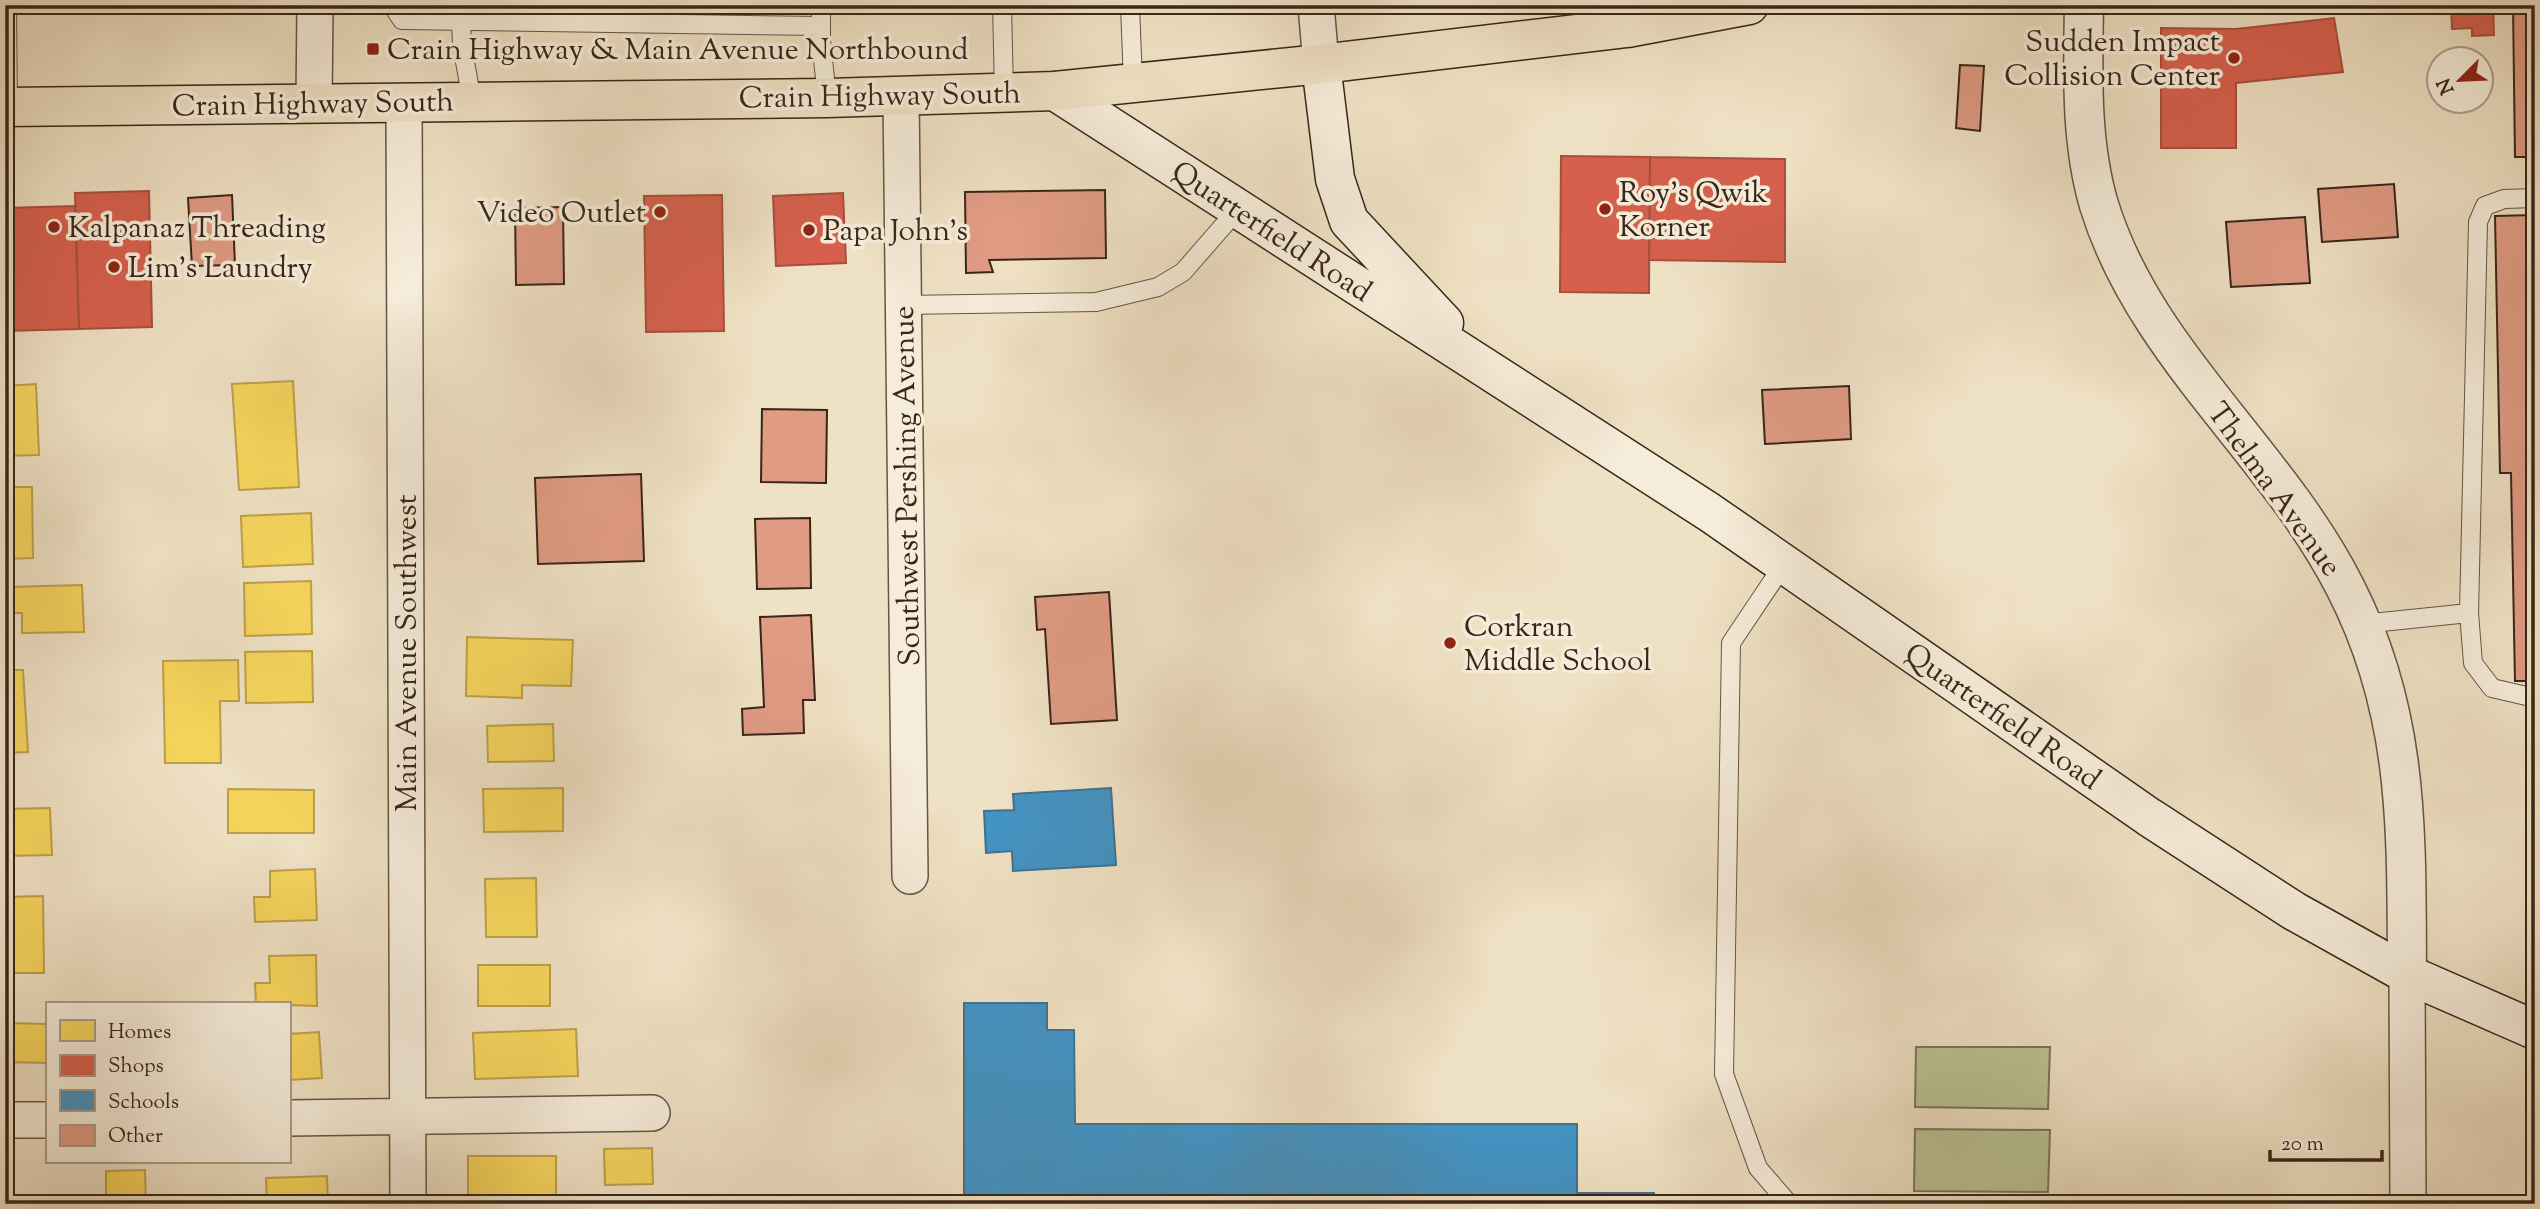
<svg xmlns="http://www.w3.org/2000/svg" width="2540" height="1209" viewBox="0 0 2540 1209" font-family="'Sorts Mill Goudy',serif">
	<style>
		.pitch { fill: #bac293; stroke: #7a7456; stroke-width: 2 }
		.homes { fill: #f6d55c; stroke: #bda048; stroke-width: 2 }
		.shops { fill: #d6604d; stroke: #a74f3d; stroke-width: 2 }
		.schools { fill: #4393c3; stroke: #407290; stroke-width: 2 }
		.building { fill: #e09b84; stroke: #392619; stroke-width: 2 }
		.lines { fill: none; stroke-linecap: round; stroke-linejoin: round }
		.service-casing { stroke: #654; stroke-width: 20 }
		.minor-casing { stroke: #654; stroke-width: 38 }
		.tertiary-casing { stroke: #654; stroke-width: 41 }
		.secondary-casing { stroke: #392619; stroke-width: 41 }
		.primary-casing { stroke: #392619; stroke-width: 41 }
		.service { stroke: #f5ecd9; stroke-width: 18 }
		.minor { stroke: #f5ecd9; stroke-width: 35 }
		.tertiary { stroke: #f5ecd9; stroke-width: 38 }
		.secondary { stroke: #f5ecd9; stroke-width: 38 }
		.primary { stroke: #efe1c4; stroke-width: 38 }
		.poi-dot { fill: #8f2418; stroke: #f5ecd9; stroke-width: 2.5 }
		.labels { text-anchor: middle; stroke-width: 7; stroke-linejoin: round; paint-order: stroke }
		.poi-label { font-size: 30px; fill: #392619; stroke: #f5ecd9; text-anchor: start }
		.street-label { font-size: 30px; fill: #392619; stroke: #f5ecd9 }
	</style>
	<rect width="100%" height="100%" fill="#efe1c4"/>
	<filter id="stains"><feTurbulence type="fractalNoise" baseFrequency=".00286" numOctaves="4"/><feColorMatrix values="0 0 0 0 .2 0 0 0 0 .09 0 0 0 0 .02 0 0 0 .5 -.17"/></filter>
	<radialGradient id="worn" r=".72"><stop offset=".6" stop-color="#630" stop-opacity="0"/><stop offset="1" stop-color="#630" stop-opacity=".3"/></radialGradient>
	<!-- pitch -->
	<path class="pitch" d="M 1916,1047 L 2050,1047 L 2048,1109 L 1915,1107 Z
		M 1915,1129 L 2050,1130 L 2048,1192 L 1914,1191 Z"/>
	<!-- homes -->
	<path class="homes" d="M 293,381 L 299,487 L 239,490 L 232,384 Z
		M 36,384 L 39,455 L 5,456 L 5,386 Z
		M 5,487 L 32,487 L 33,558 L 5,559 Z
		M 311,513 L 313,564 L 243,567 L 241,516 Z
		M 311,581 L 312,634 L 245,636 L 244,583 Z
		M 82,585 L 84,632 L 22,633 L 22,613 L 9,613 L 8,587 Z
		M 467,637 L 573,640 L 571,686 L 522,685 L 522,698 L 466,696 Z
		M 312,651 L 313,702 L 246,703 L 245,652 Z
		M 238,660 L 239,701 L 220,701 L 221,763 L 165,763 L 163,661 Z
		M 5,670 L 23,670 L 28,752 L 5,753 Z
		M 553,724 L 554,761 L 488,762 L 487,726 Z
		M 563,788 L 563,831 L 484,832 L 483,789 Z
		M 228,789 L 314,790 L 314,833 L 228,833 Z
		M 50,808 L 52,855 L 5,856 L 5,809 Z
		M 315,869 L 317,920 L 255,922 L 254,897 L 270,897 L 270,871 Z
		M 536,878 L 537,937 L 486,937 L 485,879 Z
		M 43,896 L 44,973 L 5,973 L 5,897 Z
		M 316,955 L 317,1006 L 256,1004 L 255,983 L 270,983 L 269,956 Z
		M 478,965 L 550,965 L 550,1006 L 478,1006 Z
		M 8,1023 L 47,1024 L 47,1063 L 7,1062 Z
		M 576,1029 L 578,1076 L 475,1079 L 473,1033 Z
		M 319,1032 L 322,1078 L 289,1080 L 289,1034 Z
		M 652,1148 L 653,1184 L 605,1185 L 604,1149 Z
		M 468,1156 L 556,1156 L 556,1204 L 468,1204 Z
		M 145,1170 L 146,1204 L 106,1204 L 106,1171 Z
		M 327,1176 L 328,1204 L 267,1204 L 266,1178 Z"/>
	<!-- shops -->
	<path class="shops" d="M 2451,5 L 2493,5 L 2494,35 L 2472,36 L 2472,28 L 2452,29 Z
		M 2334,18 L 2343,72 L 2236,83 L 2236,148 L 2161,148 L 2161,28 L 2236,29 Z
		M 1561,156 L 1650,157 L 1649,293 L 1560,292 Z
		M 1650,157 L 1785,159 L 1785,262 L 1649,260 Z
		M 149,191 L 152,327 L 79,329 L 75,193 Z
		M 843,193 L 846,263 L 776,266 L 773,196 Z
		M 722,195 L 724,331 L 646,332 L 644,196 Z
		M 75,206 L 79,329 L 5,331 L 5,208 Z"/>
	<!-- schools -->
	<path class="schools" d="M 1111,788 L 1116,865 L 1013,871 L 1012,851 L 986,853 L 984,811 L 1014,810 L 1013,794 Z
		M 964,1003 L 1047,1003 L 1047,1030 L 1074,1030 L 1075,1124 L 1577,1124 L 1577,1193 L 1654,1193 L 1654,1204 L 964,1204 Z"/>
	<!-- building -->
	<path class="building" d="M 576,5 L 650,5 L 650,7 L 576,9 Z
		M 2513,5 L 2535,5 L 2535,157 L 2515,157 Z
		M 1960,65 L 1984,66 L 1980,131 L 1956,128 Z
		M 2394,184 L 2398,237 L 2322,242 L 2318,189 Z
		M 1105,190 L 1106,258 L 989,260 L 993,272 L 966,273 L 965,192 Z
		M 232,195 L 235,265 L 192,266 L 188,198 Z
		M 563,207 L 564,284 L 516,285 L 515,208 Z
		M 2535,215 L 2535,681 L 2515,681 L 2511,473 L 2500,473 L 2495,216 Z
		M 2305,217 L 2310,283 L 2231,287 L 2226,222 Z
		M 1849,386 L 1851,439 L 1765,444 L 1762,390 Z
		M 762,409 L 827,410 L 826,483 L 761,482 Z
		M 641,474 L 644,561 L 538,564 L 535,478 Z
		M 810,518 L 811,588 L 757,589 L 755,519 Z
		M 1109,592 L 1117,720 L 1051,724 L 1045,629 L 1037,630 L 1035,597 Z
		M 811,615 L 815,700 L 803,700 L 804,733 L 743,735 L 742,709 L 764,707 L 760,617 Z"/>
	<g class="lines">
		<!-- service casing -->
		<g class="service-casing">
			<path id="service" d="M 7,5 L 8,107
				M 392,5 L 402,20 L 821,26
				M 821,5 L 821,40 L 827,98
				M 1002,5 L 1004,92
				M 1130,5 L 1133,83
				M 461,21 L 462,45 L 472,101
				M 2535,198 L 2504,199 L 2485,206 L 2478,222 L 2469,613 L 2473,663 L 2492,688 L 2535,698
				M 903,305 L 1096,302 L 1158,287 L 1183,272 L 1238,209
				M 1784,564 L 1731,643 L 1724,1074 L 1758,1168 L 1789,1204
				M 2362,624 L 2469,613"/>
		</g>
		<!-- minor casing -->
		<g class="minor-casing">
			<path id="minor" d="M 1316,5 L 1321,64
				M 901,96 L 910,876
				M 404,102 L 408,1204
				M 314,103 L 315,5
				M 2407,974 L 2408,1204
				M 289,1118 L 652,1113
				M 5,1120 L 47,1120"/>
		</g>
		<!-- tertiary casing -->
		<g class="tertiary-casing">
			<path id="tertiary" d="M 2084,5 C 2083,71 2080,141 2099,205 C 2145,354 2276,451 2345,587 C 2411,715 2406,835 2407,974"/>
		</g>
		<!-- secondary casing -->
		<g class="secondary-casing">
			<path id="secondary" d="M 1321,64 L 1335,179 L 1349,221 L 1444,323
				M 1055,91 L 1709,512 L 2149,817 L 2294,911 L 2407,974 L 2535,1030"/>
		</g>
		<!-- primary casing -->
		<g class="primary-casing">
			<path id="primary" d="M 5,107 L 827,98 L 1055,91 L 1321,64 L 1627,28 L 1749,5"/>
		</g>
		<!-- service -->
		<use href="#service" class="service"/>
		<!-- minor -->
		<use href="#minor" class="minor"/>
		<!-- tertiary -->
		<use href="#tertiary" class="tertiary"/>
		<!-- secondary -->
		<use href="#secondary" class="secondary"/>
		<!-- primary -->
		<use href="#primary" class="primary"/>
	</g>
	<!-- markers -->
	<g class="poi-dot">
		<rect x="366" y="42" width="14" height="14" rx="3.5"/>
		<circle cx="2234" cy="58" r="7"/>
		<circle cx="1605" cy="209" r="7"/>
		<circle cx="660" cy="212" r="7"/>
		<circle cx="54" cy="227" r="7"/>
		<circle cx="809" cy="230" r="7"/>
		<circle cx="114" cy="267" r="7"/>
		<circle cx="1450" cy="643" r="7"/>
	</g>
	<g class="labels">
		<!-- poi labels -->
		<g class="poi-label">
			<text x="2220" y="51" text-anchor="end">Sudden Impact<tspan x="2220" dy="34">Collision Center</tspan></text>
			<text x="387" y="59">Crain Highway &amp; Main Avenue Northbound</text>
			<text x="1619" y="202">Roy's Qwik<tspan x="1619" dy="34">Korner</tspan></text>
			<text x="646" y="222" text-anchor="end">Video Outlet</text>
			<text x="68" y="237">Kalpanaz Threading</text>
			<text x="823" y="240">Papa John's</text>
			<text x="128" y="277">Lim's Laundry</text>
			<text x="1464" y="636">Corkran<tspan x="1464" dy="34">Middle School</tspan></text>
		</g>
		<!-- street labels -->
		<g class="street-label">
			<text transform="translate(880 95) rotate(-1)" y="10">Crain Highway South</text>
			<text transform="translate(313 103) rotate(-1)" y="10">Crain Highway South</text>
			<text transform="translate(1272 231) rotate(33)" y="10">Quarterfield Road</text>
			<text transform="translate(906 486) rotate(-91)" y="10">Southwest Pershing Avenue</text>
			<text transform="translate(2275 489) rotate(54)" y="10">Thelma Avenue</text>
			<text transform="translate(406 653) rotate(-90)" y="10">Main Avenue Southwest</text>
			<text transform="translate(2003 716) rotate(35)" y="10">Quarterfield Road</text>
		</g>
	</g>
	<!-- margin -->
	<rect width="2540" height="1209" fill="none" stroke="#efe1c4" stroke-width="28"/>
	<rect x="7" y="7" width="2526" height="1195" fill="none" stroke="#392619" stroke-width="3.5"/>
	<rect x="14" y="14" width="2512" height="1181" fill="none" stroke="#392619" stroke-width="2"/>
	<!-- legend -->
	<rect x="46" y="1002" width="245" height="161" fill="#f5ecd9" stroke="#aa9d8c" stroke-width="2"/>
	<rect x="60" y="1020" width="35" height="21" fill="#f6d55c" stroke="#aa9d8c" stroke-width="2"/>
	<text x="108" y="1038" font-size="21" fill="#392619">Homes</text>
	<rect x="60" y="1055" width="35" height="21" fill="#d6604d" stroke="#aa9d8c" stroke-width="2"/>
	<text x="108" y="1072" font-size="21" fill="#392619">Shops</text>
	<rect x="60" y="1090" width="35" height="21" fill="#4393c3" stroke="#aa9d8c" stroke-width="2"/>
	<text x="108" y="1108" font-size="21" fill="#392619">Schools</text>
	<rect x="60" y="1125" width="35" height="21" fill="#e09b84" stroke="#aa9d8c" stroke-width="2"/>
	<text x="108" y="1142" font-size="21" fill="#392619">Other</text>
	<!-- north arrow -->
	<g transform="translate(2460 80) rotate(246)"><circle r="33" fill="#f5ecd9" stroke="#aa9d8c" stroke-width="2"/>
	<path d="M0-5L12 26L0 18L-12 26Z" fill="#8f2418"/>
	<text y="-10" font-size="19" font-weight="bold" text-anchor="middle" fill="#392619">N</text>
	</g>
	<!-- scale -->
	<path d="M2270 1150v10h112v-10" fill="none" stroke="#392619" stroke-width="3.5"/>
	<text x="2281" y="1150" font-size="21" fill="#392619" stroke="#f5ecd9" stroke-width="5" paint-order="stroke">20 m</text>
	<rect width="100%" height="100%" filter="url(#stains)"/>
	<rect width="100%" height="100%" fill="url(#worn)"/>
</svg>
